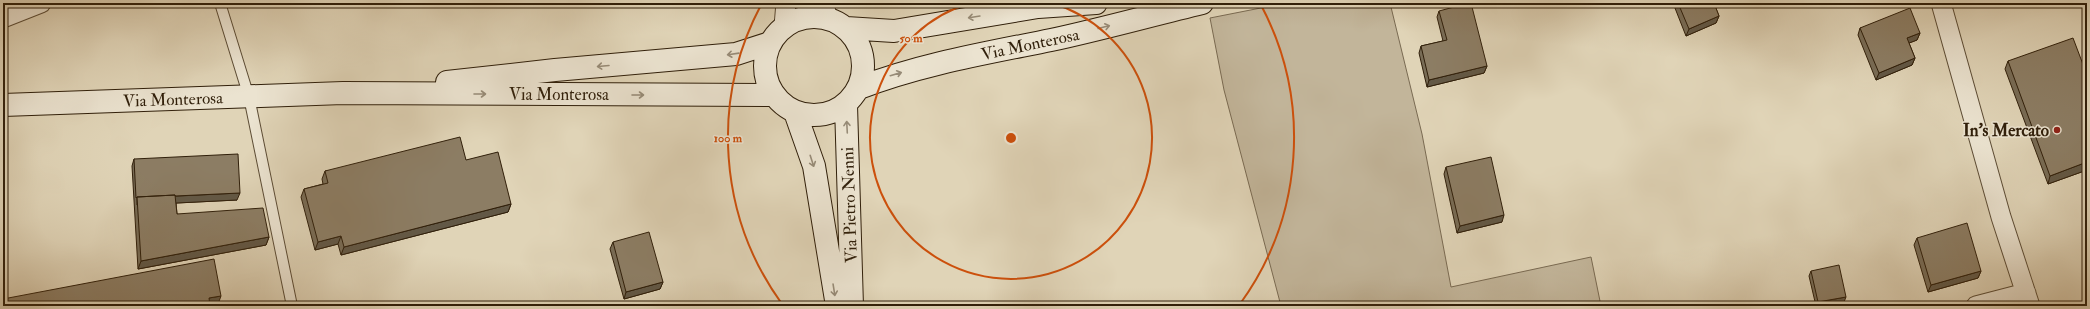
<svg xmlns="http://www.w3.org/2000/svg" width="2090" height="309" viewBox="0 0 2090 309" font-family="'IM FELL Double Pica',serif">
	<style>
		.green { fill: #c2b59a; stroke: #796a52 }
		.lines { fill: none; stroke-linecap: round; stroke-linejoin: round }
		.service-casing { stroke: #5c4c35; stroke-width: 12 }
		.minor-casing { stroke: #5c4c35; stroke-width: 21 }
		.secondary-casing { stroke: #301f0a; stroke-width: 24 }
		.service { stroke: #ebe3d0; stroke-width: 10 }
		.minor { stroke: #ebe3d0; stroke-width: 19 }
		.secondary { stroke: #ebe3d0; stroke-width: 22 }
		.wall { fill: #786c56; stroke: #301f0a }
		.shaded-wall { fill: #625846; stroke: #301f0a }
		.building { fill: #8c7d64; stroke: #301f0a }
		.oneway { stroke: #978b77 }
		.ring { fill: none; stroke: #cc500c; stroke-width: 2 }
		.poi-dot { fill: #8f2418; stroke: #ebe3d0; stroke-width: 1.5 }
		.labels { text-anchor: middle; stroke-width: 3; stroke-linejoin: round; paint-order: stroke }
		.street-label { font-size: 17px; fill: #301f0a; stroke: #ebe3d0 }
		.poi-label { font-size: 17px; font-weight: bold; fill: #301f0a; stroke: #ebe3d0; text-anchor: end }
		.centre { fill: #cc500c; stroke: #ebe3d0; stroke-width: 2 }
		.ring-label { font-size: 12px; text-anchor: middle; font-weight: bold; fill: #cc500c; stroke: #ebe3d0; stroke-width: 3; stroke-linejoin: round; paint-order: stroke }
	</style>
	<rect width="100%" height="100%" fill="#e0d4b7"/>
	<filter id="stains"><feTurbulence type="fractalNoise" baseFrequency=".005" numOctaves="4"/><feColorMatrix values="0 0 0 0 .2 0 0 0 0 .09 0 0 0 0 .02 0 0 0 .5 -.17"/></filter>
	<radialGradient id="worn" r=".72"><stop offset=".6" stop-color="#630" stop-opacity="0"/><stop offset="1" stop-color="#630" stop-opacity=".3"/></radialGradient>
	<!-- green -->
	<path class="green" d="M 1286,3 L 1390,3 L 1422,134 L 1451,287 L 1591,257 L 1601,306 L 1281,306 L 1224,90 L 1210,18 Z"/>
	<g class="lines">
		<!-- service casing -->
		<g class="service-casing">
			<path id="service" d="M 220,3 L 249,97 L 292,306"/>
		</g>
		<!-- minor casing -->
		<g class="minor-casing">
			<path id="minor" d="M 823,3 L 828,18
				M 1941,3 L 2001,217 L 2030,306
				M 3,18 L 41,3
				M 784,26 L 786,3
				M 1976,306 L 2026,293"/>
		</g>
		<!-- secondary casing -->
		<g class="secondary-casing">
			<path id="secondary" d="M765 66a49 49 0 1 1 98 0a49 49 0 1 1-98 0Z
				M 846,28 L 894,31 L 1038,7 L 1096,3
				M 447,82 L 555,70 L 736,54 L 770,43
				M 859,88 C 921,64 987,53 1051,40 C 1102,29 1152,15 1202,3
				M 3,105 L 343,93 L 774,95
				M 846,105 L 852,306
				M 795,112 L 814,166 L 837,306"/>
		</g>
		<!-- service -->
		<use href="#service" class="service"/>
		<!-- minor -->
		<use href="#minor" class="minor"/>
		<!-- secondary -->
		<use href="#secondary" class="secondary"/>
	</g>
	<!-- wall -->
	<path class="wall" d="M 1673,3 L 1714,3 L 1719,16 L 1716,23 L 1686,36 Z
		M 1439,11 L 1487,66 L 1484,73 L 1427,87 L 1419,53 L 1421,46 L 1443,41 L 1437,17 Z
		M 1860,28 L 1920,33 L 1917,40 L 1909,43 L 1915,58 L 1912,65 L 1876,80 L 1858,35 Z
		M 2008,61 L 2087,75 L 2087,170 L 2048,184 L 2005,69 Z
		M 134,159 L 237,200 L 176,203 L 177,214 L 269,237 L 266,245 L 138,269 L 132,166 Z
		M 466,160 L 511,204 L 508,212 L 341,255 L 338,244 L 315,250 L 301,197 L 304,189 L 323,184 L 322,179 L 325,171 Z
		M 1446,167 L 1502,222 L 1457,233 L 1444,174 Z
		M 1917,238 L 1981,271 L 1978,278 L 1928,292 L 1914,245 Z
		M 613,242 L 663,282 L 660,289 L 624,299 L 610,249 Z
		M 1811,271 L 1844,302 L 1823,306 L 1816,306 L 1809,276 Z"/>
	<!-- shaded-wall -->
	<path class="shaded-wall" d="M 1719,16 L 1716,23 L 1686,36 L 1689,29 Z
		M 1920,33 L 1917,40 L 1904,45 L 1907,38 Z
		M 1915,58 L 1912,65 L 1876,80 L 1879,73 Z
		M 1487,66 L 1484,73 L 1427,87 L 1429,80 Z
		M 2087,162 L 2087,170 L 2048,184 L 2050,176 Z
		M 240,193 L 237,200 L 137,205 L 137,198 Z
		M 511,204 L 508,212 L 341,255 L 344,247 Z
		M 1504,215 L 1502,222 L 1457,233 L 1460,226 Z
		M 341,236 L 338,244 L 315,250 L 318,242 Z
		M 269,237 L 266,245 L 138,269 L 141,261 Z
		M 1981,271 L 1978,278 L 1928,292 L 1931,285 Z
		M 663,282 L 660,289 L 624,299 L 626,292 Z
		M 221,296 L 218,304 L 206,306 L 209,298 Z
		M 1846,297 L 1844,302 L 1823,306 L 1816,306 L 1818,302 Z"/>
	<!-- building -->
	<path class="building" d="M 1469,3 L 1471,3 L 1487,66 L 1429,80 L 1421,46 L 1447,40 L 1439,11 Z
		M 1678,3 L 1714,3 L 1719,16 L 1689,29 Z
		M 1910,8 L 1920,33 L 1907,38 L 1915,58 L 1879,73 L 1860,28 Z
		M 2073,38 L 2087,75 L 2087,162 L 2050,176 L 2008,61 Z
		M 460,137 L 466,160 L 498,152 L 511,204 L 344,247 L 341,236 L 318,242 L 304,189 L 328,183 L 325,171 Z
		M 238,154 L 240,193 L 175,196 L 175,195 L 137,197 L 136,198 L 134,159 Z
		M 1491,157 L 1504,215 L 1460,226 L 1446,167 Z
		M 175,195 L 177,214 L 263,208 L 269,237 L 141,261 L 137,197 Z
		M 1967,223 L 1981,271 L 1931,285 L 1917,238 Z
		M 649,232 L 663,282 L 626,292 L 613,242 Z
		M 214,259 L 221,296 L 209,298 L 210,306 L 3,306 L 3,299 Z
		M 1839,265 L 1846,297 L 1818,302 L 1811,271 Z"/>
	<!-- one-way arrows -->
	<defs><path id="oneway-shaft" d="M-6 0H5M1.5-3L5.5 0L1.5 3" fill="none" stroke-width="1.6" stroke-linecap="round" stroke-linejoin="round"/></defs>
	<g class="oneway">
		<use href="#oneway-shaft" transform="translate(974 17) rotate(171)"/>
		<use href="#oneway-shaft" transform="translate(1104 27) rotate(-14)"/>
		<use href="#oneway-shaft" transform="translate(733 54) rotate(172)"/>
		<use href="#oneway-shaft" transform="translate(603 66) rotate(175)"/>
		<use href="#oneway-shaft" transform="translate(896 74) rotate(-16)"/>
		<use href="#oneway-shaft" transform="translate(480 94)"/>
		<use href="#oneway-shaft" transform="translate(638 95)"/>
		<use href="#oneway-shaft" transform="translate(847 127) rotate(-93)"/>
		<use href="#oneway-shaft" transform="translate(812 161) rotate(72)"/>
		<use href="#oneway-shaft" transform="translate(834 290) rotate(81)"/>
	</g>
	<!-- distance rings -->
	<g class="ring">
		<path d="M1052 3A141 141 0 1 1 970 3"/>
		<path d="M782 304A283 283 0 0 1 761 5M1261 5A283 283 0 0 1 1240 304"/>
	</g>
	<!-- markers -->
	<circle class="poi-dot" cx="2057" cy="130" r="4"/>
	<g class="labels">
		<!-- street labels -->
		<g class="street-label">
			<text transform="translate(1030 44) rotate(-12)" y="6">Via Monterosa</text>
			<text x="559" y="100">Via Monterosa</text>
			<text transform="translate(173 99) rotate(-2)" y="6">Via Monterosa</text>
			<text transform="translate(849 205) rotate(-92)" y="6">Via Pietro Nenni</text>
		</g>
		<!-- poi labels -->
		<g class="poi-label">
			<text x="2049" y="136">In's Mercato</text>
		</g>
	</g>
	<circle cx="1011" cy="138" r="6" class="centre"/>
	<g class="ring-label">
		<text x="911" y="42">50 m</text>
		<text x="728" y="142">100 m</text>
	</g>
	<!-- margin -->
	<rect width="2090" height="309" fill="none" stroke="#e0d4b7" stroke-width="16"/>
	<rect x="4" y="4" width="2082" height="301" fill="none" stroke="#301f0a" stroke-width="2"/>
	<rect x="8" y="8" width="2074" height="293" fill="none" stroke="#301f0a"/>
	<rect width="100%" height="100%" filter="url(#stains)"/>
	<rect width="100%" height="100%" fill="url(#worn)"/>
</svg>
